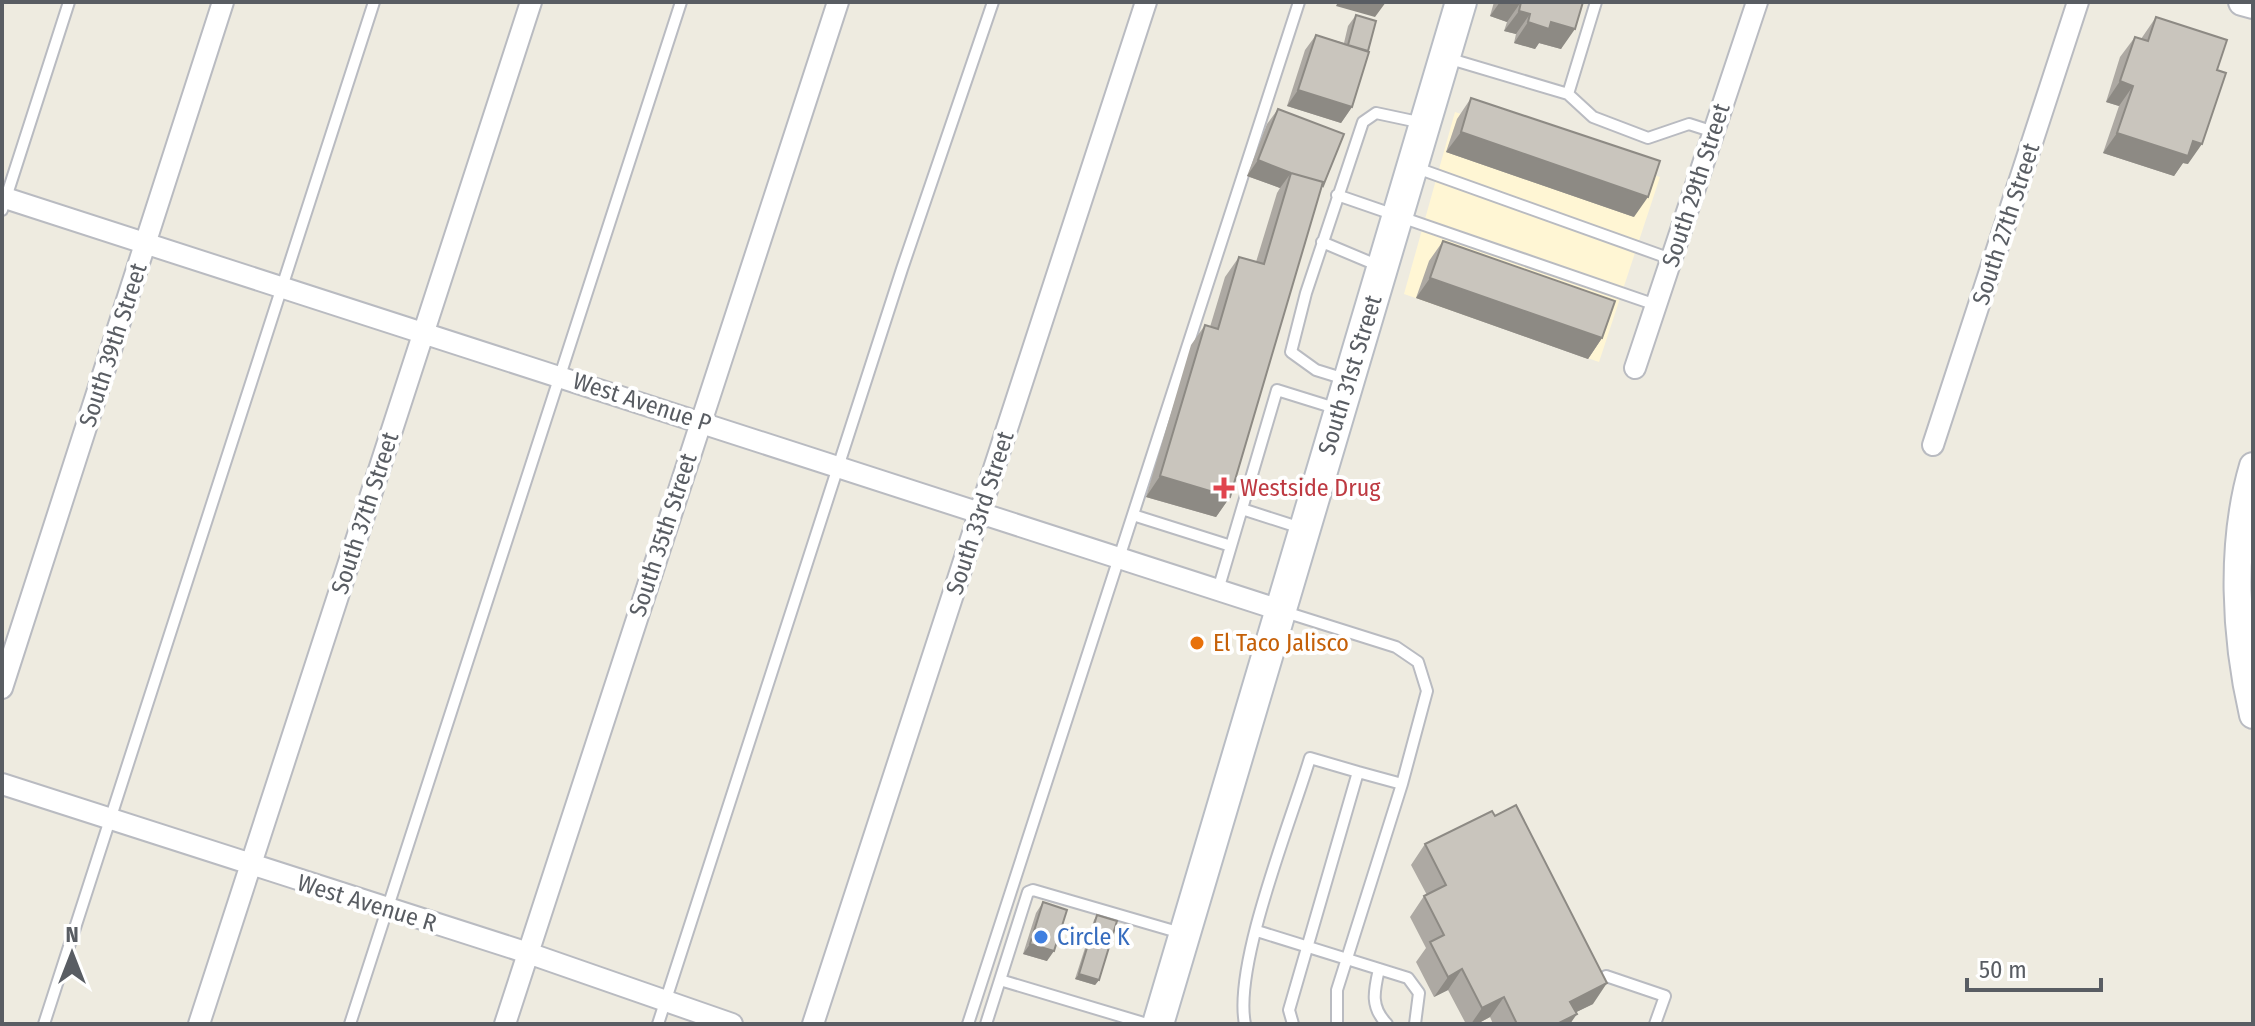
<svg xmlns="http://www.w3.org/2000/svg" width="2255" height="1026" viewBox="0 0 2255 1026" font-family="'Fira Sans Condensed',sans-serif">
	<style>
		.commercial { fill: #fff6d4 }
		.lines { fill: none; stroke-linecap: round; stroke-linejoin: round }
		.service-casing { stroke: #b9bbc1; stroke-width: 14 }
		.minor-casing { stroke: #b9bbc1; stroke-width: 24 }
		.tertiary-casing { stroke: #b9bbc1; stroke-width: 30 }
		.secondary-casing { stroke: #b9bdc4; stroke-width: 34 }
		.service { stroke: #fff; stroke-width: 10 }
		.minor { stroke: #fff; stroke-width: 20 }
		.tertiary { stroke: #fff; stroke-width: 26 }
		.secondary { stroke: #fff; stroke-width: 30 }
		.wall { fill: #ada9a3 }
		.shaded-wall { fill: #8d8a84 }
		.building { fill: #c9c5bd; stroke: #8d8a84; stroke-width: 2 }
		.health-dot { fill: #e0444e; stroke: #fff; stroke-width: 3 }
		.food-dot { fill: #e8710a; stroke: #fff; stroke-width: 3 }
		.shop-dot { fill: #3f7fe0; stroke: #fff; stroke-width: 3 }
		.labels { text-anchor: middle; stroke-width: 8; stroke-linejoin: round; paint-order: stroke }
		.street-label { font-size: 24px; fill: #595d63; stroke: #fff }
		.health-label { font-size: 24px; fill: #be3a42; stroke: #fff; text-anchor: start }
		.food-label { font-size: 24px; fill: #c56008; stroke: #fff; text-anchor: start }
		.shop-label { font-size: 24px; fill: #366cbe; stroke: #fff; text-anchor: start }
	</style>
	<rect width="100%" height="100%" fill="#eeebe0"/>
	<!-- commercial -->
	<path class="commercial" d="M 1455,112 L 1660,177 L 1599,362 L 1404,294 Z"/>
	<g class="lines">
		<!-- service casing -->
		<g class="service-casing">
			<path id="service" d="M 1447,58 L 1568,94 L 1596,2
				M 1568,94 L 1593,117 L 1648,138 L 1689,124 L 1714,132
				M 1414,167 L 1671,259
				M 1337,195 L 1656,305
				M 2,210 L 69,2
				M 1322,242 L 1379,266
				M 1345,379 L 1316,370 L 1291,352 L 1306,293 L 1363,122 L 1376,113 L 1423,123
				M 1242,509 L 1301,528
				M 1133,515 L 1231,546
				M 1218,590 L 1277,390 L 1338,409
				M 1285,612 L 1396,647 L 1418,662 L 1427,691 L 1402,784 L 1358,772 L 1289,1010 L 1293,1024
				M 1257,931 L 1408,978 L 1419,993 L 1415,1024
				M 1379,969 C 1374,991 1370,1007 1387,1024
				M 1606,976 L 1665,996 L 1655,1024
				M 1000,980 L 1147,1024
				M 44,1024 L 374,2
				M 350,1024 L 681,2
				M 658,1024 L 902,269 L 993,2
				M 968,1024 L 1299,2
				M 986,1024 L 1028,892 L 1033,890 L 1181,933
				M 1245,1024 C 1233,965 1291,821 1310,758 L 1358,772
				M 1337,1024 L 1337,990 L 1402,784"/>
		</g>
		<!-- minor casing -->
		<g class="minor-casing">
			<path id="minor" d="M 2,197 L 1280,610
				M 1635,368 L 1757,2
				M 1933,445 L 2078,2
				M 2,688 L 223,2
				M 2,784 L 528,953 L 732,1024
				M 199,1024 L 531,2
				M 505,1024 L 838,2
				M 813,1024 L 1146,2"/>
		</g>
		<!-- tertiary casing -->
		<g class="tertiary-casing">
			<path id="tertiary" d="M 2242,2 L 2253,5
				M 2253,466 C 2230,544 2235,637 2253,715"/>
		</g>
		<!-- secondary casing -->
		<g class="secondary-casing">
			<path id="secondary" d="M 1158,1024 L 1461,2"/>
		</g>
		<!-- service -->
		<use href="#service" class="service"/>
		<!-- minor -->
		<use href="#minor" class="minor"/>
		<!-- tertiary -->
		<use href="#tertiary" class="tertiary"/>
		<!-- secondary -->
		<use href="#secondary" class="secondary"/>
	</g>
	<!-- wall -->
	<path class="wall" d="M 1494,2 L 1583,2 L 1561,49 L 1539,43 L 1535,49 L 1514,43 L 1516,34 L 1504,31 L 1507,22 L 1490,16 Z
		M 1356,15 L 1368,51 L 1352,107 L 1341,123 L 1287,106 L 1305,50 L 1316,35 L 1344,43 L 1348,26 Z
		M 2156,17 L 2188,164 L 2183,163 L 2174,176 L 2103,153 L 2119,106 L 2106,102 L 2120,57 L 2135,37 L 2141,39 Z
		M 1471,98 L 1634,217 L 1446,152 L 1457,119 Z
		M 1278,109 L 1323,186 L 1321,189 L 1230,497 L 1216,517 L 1146,497 L 1191,345 L 1205,325 L 1210,327 L 1225,277 L 1239,257 L 1256,262 L 1277,193 L 1280,188 L 1247,176 L 1267,124 Z
		M 1443,241 L 1602,338 L 1588,359 L 1416,298 L 1429,261 Z
		M 1425,844 L 1593,1004 L 1576,1012 L 1570,1024 L 1493,1024 L 1490,1017 L 1477,1024 L 1466,1024 L 1448,990 L 1434,997 L 1416,962 L 1426,948 L 1410,917 L 1424,896 L 1427,895 L 1411,865 Z
		M 1043,902 L 1047,961 L 1023,954 L 1036,913 Z
		M 1097,915 L 1099,980 L 1095,985 L 1075,979 L 1094,920 Z"/>
	<!-- shaded-wall -->
	<path class="shaded-wall" d="M 1338,2 L 1386,2 L 1375,17 L 1336,6 Z
		M 1500,2 L 1521,2 L 1507,22 L 1490,16 Z
		M 1519,11 L 1530,14 L 1516,34 L 1504,31 Z
		M 1528,22 L 1551,22 L 1575,29 L 1561,49 L 1539,43 L 1535,49 L 1514,43 Z
		M 2120,81 L 2133,86 L 2119,106 L 2106,102 Z
		M 1298,90 L 1352,107 L 1341,123 L 1287,106 Z
		M 1461,132 L 1648,197 L 1634,217 L 1446,152 Z
		M 2117,133 L 2193,141 L 2202,144 L 2188,164 L 2183,163 L 2174,176 L 2103,153 Z
		M 1258,160 L 1291,173 L 1280,188 L 1247,176 Z
		M 1430,278 L 1602,338 L 1588,359 L 1416,298 Z
		M 1160,476 L 1230,497 L 1216,517 L 1146,497 Z
		M 1030,944 L 1054,951 L 1047,961 L 1023,954 Z
		M 1462,969 L 1448,990 L 1434,997 L 1448,977 Z
		M 1079,974 L 1099,980 L 1095,985 L 1075,979 Z
		M 1607,983 L 1593,1004 L 1556,1022 L 1570,1002 Z
		M 1504,997 L 1490,1017 L 1477,1024 L 1471,1024 L 1482,1008 Z
		M 1577,1014 L 1570,1024 L 1557,1024 Z"/>
	<!-- building -->
	<path class="building" d="M 1521,2 L 1583,2 L 1575,29 L 1551,22 L 1549,29 L 1528,22 L 1530,14 L 1519,11 Z
		M 1356,15 L 1376,21 L 1368,51 L 1348,45 Z
		M 2156,17 L 2227,40 L 2217,70 L 2226,73 L 2202,144 L 2193,141 L 2188,156 L 2117,133 L 2133,86 L 2120,81 L 2135,37 L 2148,41 Z
		M 1316,35 L 1369,52 L 1352,107 L 1298,90 Z
		M 1471,98 L 1660,161 L 1648,197 L 1461,132 Z
		M 1278,109 L 1344,134 L 1323,186 L 1322,185 L 1323,182 L 1291,173 L 1258,160 Z
		M 1291,173 L 1323,182 L 1230,497 L 1160,476 L 1205,325 L 1218,329 L 1239,257 L 1264,264 Z
		M 1443,241 L 1615,301 L 1602,338 L 1430,278 Z
		M 1516,805 L 1607,983 L 1570,1002 L 1577,1014 L 1557,1024 L 1517,1024 L 1504,997 L 1482,1008 L 1462,969 L 1448,977 L 1430,942 L 1444,935 L 1424,896 L 1446,885 L 1425,844 L 1492,811 L 1495,816 Z
		M 1043,902 L 1067,910 L 1054,951 L 1030,944 Z
		M 1097,915 L 1117,921 L 1099,980 L 1079,974 Z"/>
	<!-- markers -->
	<path class="health-dot" d="M1220 476h8v8h8v8h-8v8h-8v-8h-8v-8h8z"/>
	<circle class="food-dot" cx="1197" cy="643" r="8"/>
	<circle class="shop-dot" cx="1041" cy="937" r="8"/>
	<g class="labels">
		<!-- street labels -->
		<g class="street-label">
			<text transform="translate(1696 185) rotate(-72)" y="8">South 29th Street</text>
			<text transform="translate(2006 224) rotate(-72)" y="8">South 27th Street</text>
			<text transform="translate(113 345) rotate(-72)" y="8">South 39th Street</text>
			<text transform="translate(1350 375) rotate(-73)" y="8">South 31st Street</text>
			<text transform="translate(642 402) rotate(18)" y="8">West Avenue P</text>
			<text transform="translate(365 513) rotate(-72)" y="8">South 37th Street</text>
			<text transform="translate(980 513) rotate(-72)" y="8">South 33rd Street</text>
			<text transform="translate(663 535) rotate(-72)" y="8">South 35th Street</text>
			<text transform="translate(367 903) rotate(17)" y="8">West Avenue R</text>
		</g>
		<!-- health labels -->
		<g class="health-label">
			<text x="1240" y="496">Westside Drug</text>
		</g>
		<!-- food labels -->
		<g class="food-label">
			<text x="1213" y="651">El Taco Jalisco</text>
		</g>
		<!-- shop labels -->
		<g class="shop-label">
			<text x="1057" y="945">Circle K</text>
		</g>
	</g>
	<!-- border -->
	<rect width="2255" height="1026" fill="none" stroke="#595d63" stroke-width="8"/>
	<!-- north arrow -->
	<g transform="translate(72 954)" stroke="#ffffff" stroke-width="6" paint-order="stroke">
	<path d="M0-6L14 30L0 20L-14 30Z" fill="#595d63"/>
	<text y="-12" font-size="22" font-weight="bold" text-anchor="middle" fill="#595d63">N</text>
	</g>
	<!-- scale -->
	<path d="M1967 978v12h134v-12" fill="none" stroke="#595d63" stroke-width="4"/>
	<text x="1979" y="978" font-size="24" fill="#595d63" stroke="#ffffff" stroke-width="6" paint-order="stroke">50 m</text>
</svg>
